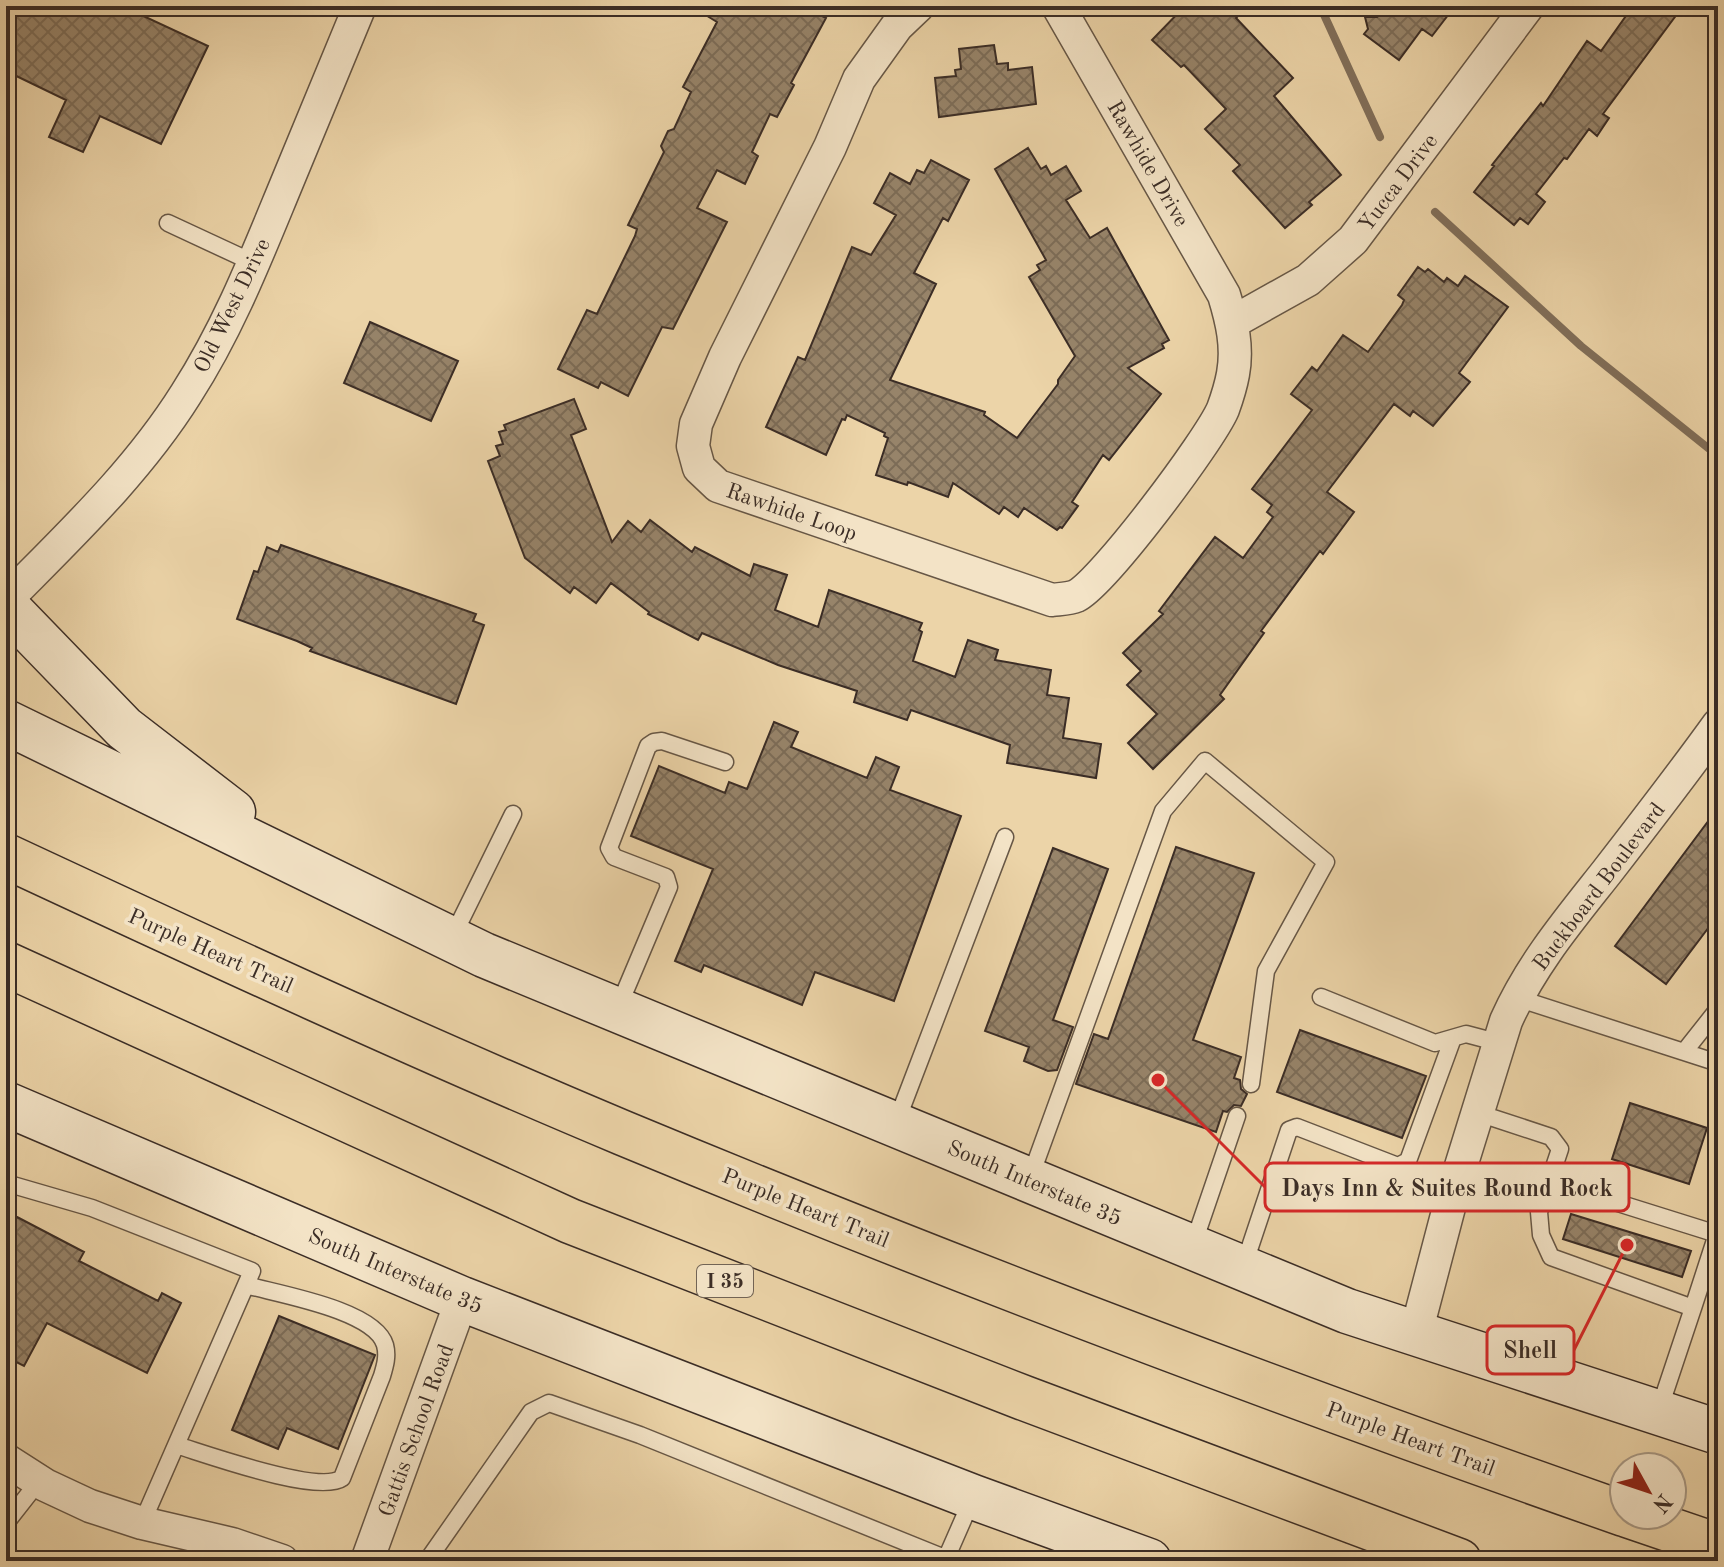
<svg xmlns="http://www.w3.org/2000/svg" width="1724" height="1567" viewBox="0 0 1724 1567" font-family="'Old Standard TT',serif">
	<style>
		.lines { fill: none; stroke-linecap: round; stroke-linejoin: round }
		.stream { stroke: #816f5a; stroke-width: 8 }
		.building { fill: url(#building-cross-hatch); stroke: #3b2d26; stroke-width: 2 }
		.lane-casing { stroke: #675746; stroke-width: 19 }
		.street-casing { stroke: #675746; stroke-width: 35 }
		.secondary-casing { stroke: #3b2d26; stroke-width: 47 }
		.highway-casing { stroke: #3b2d26; stroke-width: 47 }
		.lane { stroke: #f3e3c6; stroke-width: 16 }
		.street { stroke: #f3e3c6; stroke-width: 32 }
		.secondary { stroke: #f3e3c6; stroke-width: 44 }
		.highway { stroke: #ecd4a8; stroke-width: 44 }
		.labels { text-anchor: middle; stroke-width: 7; stroke-linejoin: round; paint-order: stroke }
		.shield { fill: #f3e3c6; stroke: #726456; stroke-width: 2 }
		.shield-label { font-size: 20px; font-weight: bold; fill: #3b2d26 }
		.street-label { font-size: 22px; fill: #3b2d26; stroke: #f3e3c6 }
		.leader { fill: none; stroke: #d62828; stroke-width: 3 }
		.callout-dot { fill: #d62828; stroke: #f3e3c6; stroke-width: 3 }
		.callout { fill: #f3e3c6; stroke: #d62828; stroke-width: 3 }
		.callout-label { font-size: 24px; text-anchor: middle; font-weight: bold; fill: #3b2d26 }
	</style>
	<defs>
		<pattern id="building-cross-hatch" width="8" height="8" patternUnits="userSpaceOnUse" patternTransform="scale(2)"><rect width="8" height="8" fill="#97846a"/><path d="M0 0l8 8M0 8l8-8" fill="none" stroke="#7c6c57"/></pattern>
	</defs>
	<rect width="100%" height="100%" fill="#ecd4a8"/>
	<filter id="stains"><feTurbulence type="fractalNoise" baseFrequency=".0025" numOctaves="4"/><feColorMatrix values="0 0 0 0 .2 0 0 0 0 .09 0 0 0 0 .02 0 0 0 .5 -.17"/></filter>
	<radialGradient id="worn" r=".72"><stop offset=".6" stop-color="#630" stop-opacity="0"/><stop offset="1" stop-color="#630" stop-opacity=".3"/></radialGradient>
	<g class="lines">
		<!-- stream -->
		<path class="stream" d="M 1320,6 L 1380,137
			M 1435,212 L 1581,346 L 1718,456"/>
	</g>
	<!-- building -->
	<path class="building" d="M 6,6 L 122,6 L 208,46 L 161,144 L 100,116 L 83,152 L 49,137 L 66,100 L 6,71 Z
		M 691,6 L 803,6 L 826,18 L 791,83 L 794,85 L 777,117 L 770,114 L 752,152 L 758,156 L 745,184 L 717,170 L 697,208 L 727,222 L 673,329 L 662,327 L 628,396 L 601,382 L 598,388 L 558,369 L 587,310 L 597,314 L 635,236 L 637,229 L 628,225 L 664,152 L 661,146 L 668,131 L 674,129 L 691,92 L 683,87 L 717,22 Z
		M 1185,6 L 1247,6 L 1236,18 L 1293,78 L 1274,96 L 1341,175 L 1309,202 L 1312,205 L 1285,228 L 1233,171 L 1240,165 L 1205,129 L 1226,109 L 1184,65 L 1181,67 L 1152,40 Z
		M 1385,6 L 1455,6 L 1432,36 L 1422,29 L 1399,60 L 1364,34 L 1368,29 L 1365,17 L 1377,17 Z
		M 1633,6 L 1683,6 L 1603,114 L 1609,118 L 1597,136 L 1589,129 L 1567,159 L 1564,158 L 1536,194 L 1545,202 L 1528,224 L 1520,218 L 1514,225 L 1474,192 L 1494,166 L 1492,165 L 1541,103 L 1543,106 L 1587,41 L 1601,51 Z
		M 994,45 L 997,64 L 1008,63 L 1008,70 L 1032,67 L 1036,104 L 939,117 L 935,78 L 956,76 L 955,70 L 961,69 L 959,49 Z
		M 1028,148 L 1041,169 L 1046,166 L 1051,175 L 1066,166 L 1081,191 L 1066,200 L 1090,238 L 1107,228 L 1169,340 L 1162,344 L 1164,348 L 1128,368 L 1161,394 L 1109,460 L 1103,455 L 1072,502 L 1078,506 L 1062,528 L 1060,527 L 1057,530 L 1024,508 L 1018,517 L 1004,507 L 999,514 L 953,483 L 948,497 L 908,482 L 907,485 L 876,475 L 888,438 L 884,436 L 885,433 L 847,415 L 845,420 L 842,419 L 826,455 L 766,427 L 798,357 L 805,360 L 852,247 L 871,255 L 896,215 L 874,203 L 890,173 L 910,184 L 917,170 L 924,173 L 931,160 L 969,180 L 948,221 L 943,218 L 914,273 L 936,284 L 890,380 L 985,412 L 984,415 L 1017,438 L 1058,384 L 1058,380 L 1075,356 L 1029,277 L 1040,270 L 1037,265 L 1046,260 L 995,169 Z
		M 1418,267 L 1425,272 L 1428,269 L 1444,282 L 1447,278 L 1458,286 L 1465,276 L 1508,307 L 1459,373 L 1470,382 L 1433,426 L 1413,411 L 1410,416 L 1394,404 L 1327,492 L 1354,512 L 1323,554 L 1320,551 L 1261,631 L 1264,633 L 1220,695 L 1224,699 L 1153,769 L 1128,743 L 1157,714 L 1127,685 L 1141,671 L 1123,653 L 1163,614 L 1159,611 L 1215,537 L 1243,558 L 1273,517 L 1267,512 L 1272,505 L 1252,489 L 1312,410 L 1291,394 L 1312,367 L 1317,371 L 1343,335 L 1368,352 L 1402,305 L 1404,300 L 1398,295 Z
		M 370,322 L 458,361 L 431,421 L 344,383 Z
		M 574,399 L 586,429 L 571,435 L 612,542 L 628,521 L 641,532 L 650,520 L 692,552 L 695,547 L 750,576 L 754,564 L 787,575 L 775,610 L 818,627 L 829,590 L 922,623 L 919,630 L 922,632 L 913,661 L 955,677 L 968,640 L 998,650 L 995,660 L 1051,670 L 1047,695 L 1069,698 L 1063,738 L 1101,744 L 1096,778 L 1007,763 L 1010,745 L 911,710 L 907,720 L 854,702 L 857,691 L 778,665 L 702,633 L 698,640 L 648,614 L 649,612 L 611,583 L 596,603 L 574,587 L 570,593 L 525,558 L 488,461 L 500,456 L 496,446 L 503,444 L 499,432 L 506,430 L 504,425 Z
		M 281,545 L 476,614 L 473,621 L 484,625 L 456,704 L 310,651 L 312,648 L 297,641 L 237,619 L 254,571 L 258,572 L 267,547 L 278,552 Z
		M 774,722 L 798,732 L 791,747 L 867,778 L 876,757 L 899,767 L 890,790 L 961,816 L 894,1001 L 815,972 L 802,1005 L 704,965 L 701,972 L 675,961 L 713,869 L 631,836 L 659,766 L 725,793 L 729,782 L 747,789 Z
		M 1718,808 L 1718,915 L 1666,984 L 1615,946 Z
		M 1176,847 L 1254,873 L 1193,1040 L 1241,1057 L 1234,1078 L 1240,1080 L 1241,1089 L 1247,1094 L 1241,1106 L 1234,1105 L 1227,1112 L 1223,1111 L 1216,1132 L 1076,1084 L 1094,1034 L 1108,1039 Z
		M 1053,848 L 1108,869 L 1053,1020 L 1073,1027 L 1057,1070 L 1048,1071 L 1024,1061 L 1029,1047 L 985,1031 Z
		M 1300,1030 L 1426,1076 L 1402,1138 L 1277,1092 Z
		M 1630,1103 L 1707,1128 L 1689,1184 L 1612,1159 Z
		M 1571,1214 L 1691,1251 L 1682,1277 L 1563,1239 Z
		M 17,1217 L 84,1252 L 79,1261 L 158,1301 L 162,1293 L 181,1303 L 147,1373 L 47,1323 L 24,1366 L 6,1357 L 6,1237 Z
		M 279,1316 L 375,1355 L 338,1449 L 287,1428 L 278,1449 L 232,1430 Z"/>
	<g class="lines">
		<!-- lane casing -->
		<g class="lane-casing">
			<path id="lane" d="M 168,223 L 254,263
				M 452,938 L 513,814
				M 1321,997 L 1435,1043 L 1466,1034 L 1500,1043
				M 1517,998 L 1718,1063
				M 618,1008 L 669,887 L 666,877 L 614,857 L 609,848 L 648,746 L 654,742 L 662,741 L 725,762
				M 1684,1052 L 1718,1009
				M 1478,1113 L 1551,1137 L 1560,1149 L 1539,1212 L 1541,1235 L 1551,1257 L 1693,1308 L 1718,1231
				M 896,1123 L 1005,837
				M 1030,1178 L 1163,811 L 1205,761 L 1326,862 L 1266,971 L 1251,1084
				M 1551,1182 L 1717,1234
				M 6,1183 L 92,1208 L 252,1271 L 142,1523
				M 1193,1245 L 1237,1116
				M 1243,1268 L 1289,1130 L 1297,1127 L 1398,1166 L 1408,1161 L 1453,1038
				M 1658,1413 L 1693,1308
				M 176,1445 C 206,1454 319,1495 342,1478 L 382,1376 C 385,1366 388,1356 385,1345 C 375,1310 278,1294 246,1285
				M 6,1523 L 39,1481
				M 200,1561 L 208,1538
				M 427,1561 L 531,1412 L 549,1403 L 640,1435 L 952,1561
				M 945,1561 L 973,1497"/>
		</g>
		<!-- street casing -->
		<g class="street-casing">
			<path id="street" d="M 918,6 L 897,26 L 859,79 L 830,147 L 725,357 L 696,424 L 693,446 L 699,468 L 718,486 L 1052,600 C 1059,599 1069,599 1076,596 C 1103,583 1210,440 1223,409 C 1227,398 1231,385 1233,374 C 1238,347 1232,321 1224,295 L 1058,6
				M 1233,322 L 1308,280 L 1353,240 L 1528,6
				M 6,600 C 70,535 137,472 186,394 C 226,332 253,265 281,197 C 307,134 333,70 360,6
				M 1416,1333 L 1453,1192 L 1506,1021 C 1531,965 1568,921 1606,873 C 1644,824 1682,775 1718,725
				M 6,1460 L 45,1485 L 90,1506 L 142,1523 L 232,1544 L 282,1561
				M 367,1561 L 462,1299"/>
		</g>
		<!-- secondary casing -->
		<g class="secondary-casing">
			<path id="secondary" d="M 6,606 L 124,728 L 233,812
				M 6,722 L 484,955 L 1347,1311 L 1718,1432
				M 6,1104 L 462,1299 L 973,1497 L 1149,1561"/>
		</g>
		<!-- highway casing -->
		<g class="highway-casing">
			<path id="highway" d="M 6,856 C 210,951 415,1046 623,1133 C 953,1270 1287,1396 1624,1514
				M 6,964 L 570,1221 L 1024,1398 L 1459,1561
				M 1627,1515 L 1718,1546"/>
		</g>
		<!-- lane -->
		<use href="#lane" class="lane"/>
		<!-- street -->
		<use href="#street" class="street"/>
		<!-- secondary -->
		<use href="#secondary" class="secondary"/>
		<!-- highway -->
		<use href="#highway" class="highway"/>
	</g>
	<g class="labels">
		<!-- shield labels -->
		<rect class="shield" x="697" y="1265" width="56" height="32" rx="6"/>
		<g class="shield-label">
			<text x="725" y="1288">I 35</text>
		</g>
		<!-- street labels -->
		<g class="street-label">
			<text transform="translate(1149 163) rotate(60)" y="8">Rawhide Drive</text>
			<text transform="translate(1397 182) rotate(-53)" y="8">Yucca Drive</text>
			<text transform="translate(231 305) rotate(-64)" y="8">Old West Drive</text>
			<text transform="translate(792 511) rotate(19)" y="8">Rawhide Loop</text>
			<text transform="translate(1598 886) rotate(-53)" y="8">Buckboard Boulevard</text>
			<text transform="translate(211 950) rotate(24)" y="8">Purple Heart Trail</text>
			<text transform="translate(1035 1182) rotate(23)" y="8">South Interstate 35</text>
			<text transform="translate(806 1207) rotate(22)" y="8">Purple Heart Trail</text>
			<text transform="translate(396 1270) rotate(23)" y="8">South Interstate 35</text>
			<text transform="translate(415 1430) rotate(-70)" y="8">Gattis School Road</text>
			<text transform="translate(1411 1438) rotate(20)" y="8">Purple Heart Trail</text>
		</g>
	</g>
	<!-- callouts -->
	<path class="leader" d="M1158 1080L1265 1187M1627 1245L1574 1350"/>
	<g class="callout-dot">
		<circle cx="1158" cy="1080" r="8"/>
		<circle cx="1627" cy="1245" r="8"/>
	</g>
	<g class="callout">
		<rect x="1265" y="1163" width="364" height="48" rx="8"/>
		<rect x="1487" y="1326" width="87" height="48" rx="8"/>
	</g>
	<g class="callout-label">
		<text x="1447" y="1196">Days Inn &amp; Suites Round Rock</text>
		<text x="1530" y="1358">Shell</text>
	</g>
	<!-- margin -->
	<rect width="1724" height="1567" fill="none" stroke="#ecd4a8" stroke-width="32"/>
	<rect x="8" y="8" width="1708" height="1551" fill="none" stroke="#3b2d26" stroke-width="4"/>
	<rect x="16" y="16" width="1692" height="1535" fill="none" stroke="#3b2d26" stroke-width="2"/>
	<!-- north arrow -->
	<g transform="translate(1648 1491) rotate(130)"><circle r="38" fill="#f3e3c6" stroke="#a99a86" stroke-width="2"/>
	<path d="M0-6L14 30L0 20L-14 30Z" fill="#8f2418"/>
	<text y="-12" font-size="22" font-weight="bold" text-anchor="middle" fill="#3b2d26">N</text>
	</g>
	<rect width="100%" height="100%" filter="url(#stains)"/>
	<rect width="100%" height="100%" fill="url(#worn)"/>
</svg>
